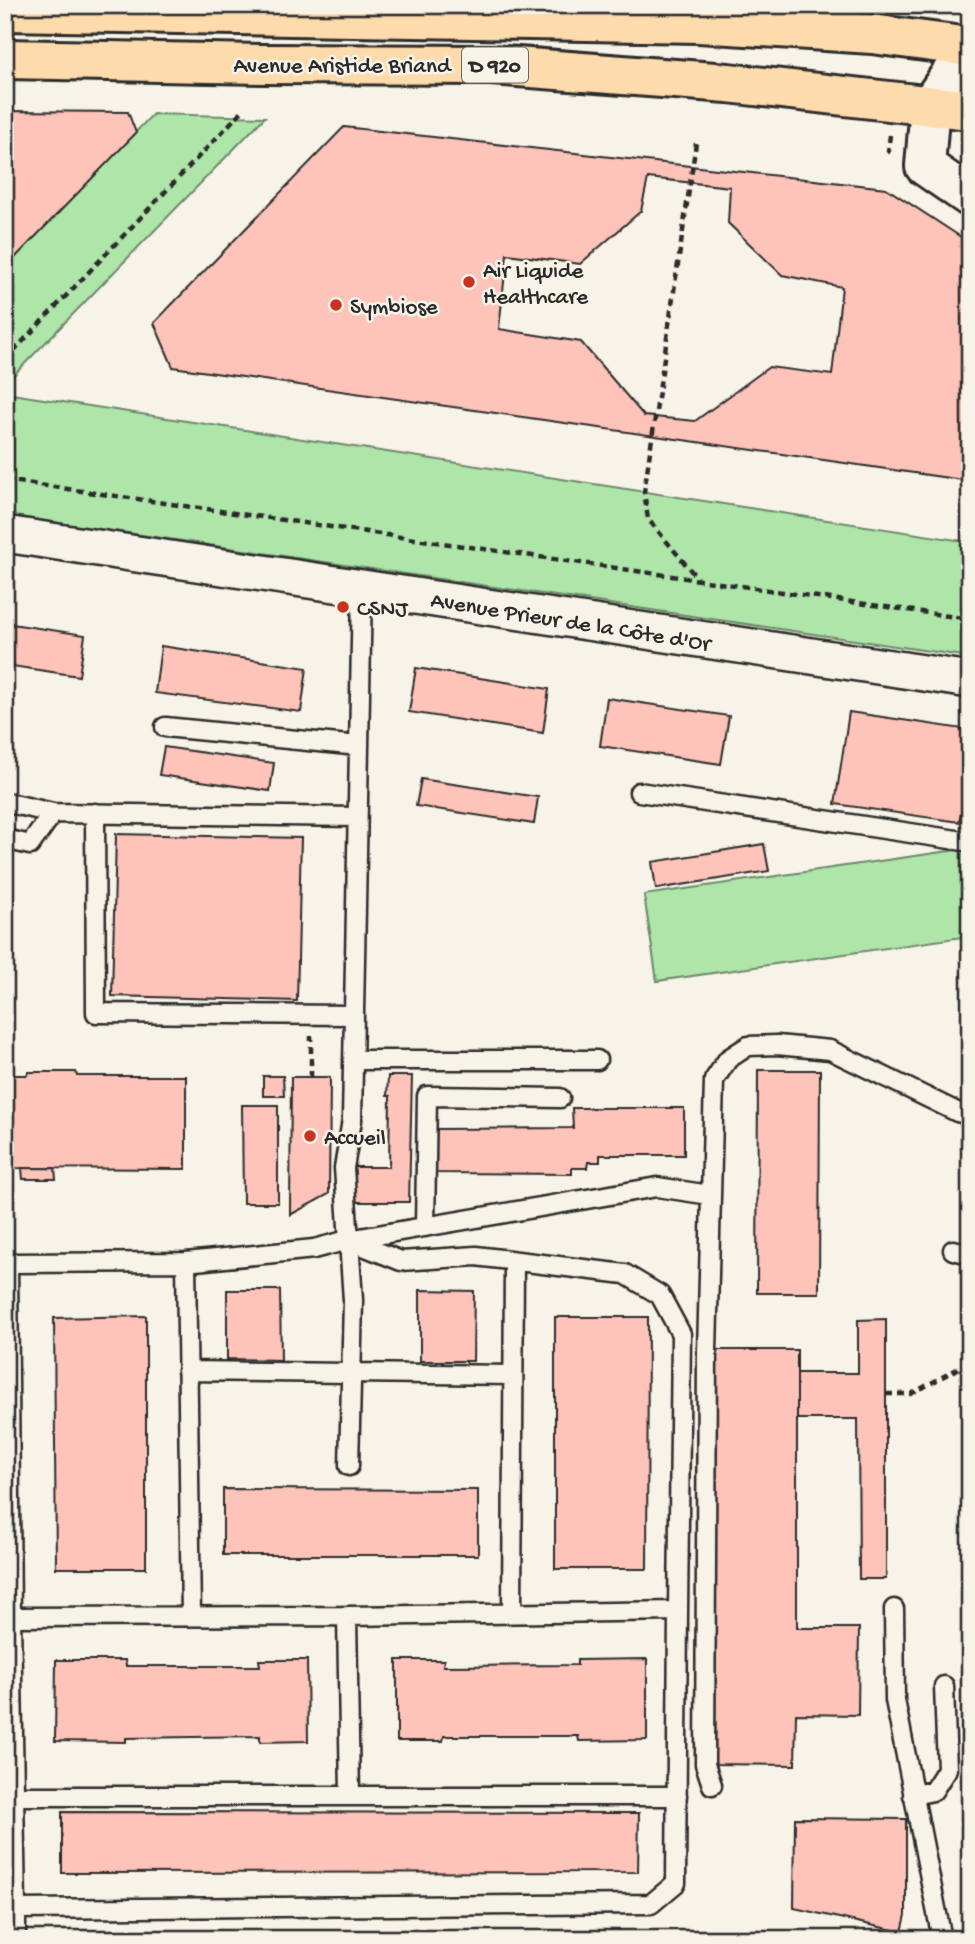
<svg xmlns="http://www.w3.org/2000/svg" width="975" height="1944" viewBox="0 0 975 1944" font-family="'Gochi Hand',sans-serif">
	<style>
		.green { fill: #aee5a9; stroke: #6c886a; stroke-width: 2 }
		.building { fill: #fec3b9; stroke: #2b2b2b; stroke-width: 2; fill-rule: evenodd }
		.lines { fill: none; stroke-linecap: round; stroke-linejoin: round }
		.lane-casing { stroke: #2b2b2b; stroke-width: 23 }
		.street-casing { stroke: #2b2b2b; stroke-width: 40 }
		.secondary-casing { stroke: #2b2b2b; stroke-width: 44 }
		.primary-casing { stroke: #2b2b2b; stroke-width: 44 }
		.path { stroke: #2b2b2b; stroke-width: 4.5; stroke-dasharray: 7 5; stroke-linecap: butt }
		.lane { stroke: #f7f3e8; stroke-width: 18 }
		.street { stroke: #f7f3e8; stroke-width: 35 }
		.secondary { stroke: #f7f3e8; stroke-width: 38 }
		.primary { stroke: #fedbac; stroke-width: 38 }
		.poi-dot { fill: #c8321e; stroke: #f7f3e8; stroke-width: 2.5 }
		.labels { text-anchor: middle; stroke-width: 5; stroke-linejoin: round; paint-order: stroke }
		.shield { fill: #f7f3e8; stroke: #686764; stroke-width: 2 }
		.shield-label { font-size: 21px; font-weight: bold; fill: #2b2b2b }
		.street-label { font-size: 23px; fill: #2b2b2b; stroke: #f7f3e8 }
		.poi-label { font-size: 23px; fill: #2b2b2b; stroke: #f7f3e8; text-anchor: start }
	</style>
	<rect width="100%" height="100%" fill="#f7f3e8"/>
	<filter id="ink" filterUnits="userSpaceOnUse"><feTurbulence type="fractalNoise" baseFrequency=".0143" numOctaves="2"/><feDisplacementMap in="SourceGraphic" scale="14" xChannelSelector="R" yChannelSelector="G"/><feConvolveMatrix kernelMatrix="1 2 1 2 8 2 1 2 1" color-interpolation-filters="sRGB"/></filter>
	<g filter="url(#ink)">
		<!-- green -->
		<path class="green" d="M 153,114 L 265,117 L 5,384 L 5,268 Z
			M 5,393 L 970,542 L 970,657 L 5,515 Z
			M 970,848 L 970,936 L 657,981 L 644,895 Z"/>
		<!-- building -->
		<path class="building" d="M 5,111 L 128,112 L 136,133 L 5,268 Z
			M 344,127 L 886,188 L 970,243 L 970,481 L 173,367 L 154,323 ZM 648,178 L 730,187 L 728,223 L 782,275 L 842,287 L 832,375 L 769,367 L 695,421 L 644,416 L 581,342 L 499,329 L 507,254 L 580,264 L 641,211 Z
			M 5,623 L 85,635 L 79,676 L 5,665 Z
			M 161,646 L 307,668 L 301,712 L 155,693 Z
			M 416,668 L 549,689 L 543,733 L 409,712 Z
			M 607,698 L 729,716 L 721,764 L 600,746 Z
			M 849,712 L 970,730 L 970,814 L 961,813 L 959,822 L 835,804 Z
			M 164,747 L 274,763 L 270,791 L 159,775 Z
			M 421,779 L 538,797 L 534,824 L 416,806 Z
			M 116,834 L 301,838 L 297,1001 L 112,996 Z
			M 764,844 L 769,871 L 656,889 L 652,862 Z
			M 5,1024 L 13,1075 L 27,1075 L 28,1072 L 76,1072 L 77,1076 L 186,1076 L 186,1169 L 5,1168 Z
			M 758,1070 L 820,1070 L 819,1293 L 757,1293 Z
			M 263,1076 L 283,1076 L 284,1096 L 263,1096 Z
			M 388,1076 L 412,1076 L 409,1202 L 355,1202 L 354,1167 L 389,1167 L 390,1096 L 387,1096 Z
			M 291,1077 L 330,1077 L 329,1194 L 290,1215 Z
			M 242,1105 L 278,1105 L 278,1203 L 243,1203 Z
			M 572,1108 L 684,1108 L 684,1155 L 600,1155 L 600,1162 L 588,1162 L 587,1168 L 572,1168 L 572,1174 L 433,1173 L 433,1129 L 573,1128 Z
			M 22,1168 L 55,1168 L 56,1179 L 23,1179 Z
			M 227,1290 L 280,1290 L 281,1360 L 227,1359 Z
			M 420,1290 L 474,1291 L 473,1361 L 420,1361 Z
			M 146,1316 L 146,1568 L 56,1568 L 54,1318 Z
			M 555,1317 L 648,1317 L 647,1569 L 555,1569 Z
			M 886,1319 L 886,1579 L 859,1579 L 858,1419 L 797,1419 L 797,1373 L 858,1373 L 858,1320 Z
			M 716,1350 L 797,1350 L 797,1628 L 859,1628 L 858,1715 L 796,1714 L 795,1765 L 715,1764 Z
			M 223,1489 L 478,1490 L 478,1555 L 223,1555 Z
			M 647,1659 L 647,1740 L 579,1741 L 578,1736 L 444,1736 L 443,1741 L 397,1741 L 397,1660 L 444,1660 L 443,1666 L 577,1665 L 577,1660 Z
			M 56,1660 L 125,1660 L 126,1666 L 260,1666 L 259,1660 L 307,1660 L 308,1741 L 260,1742 L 260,1736 L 126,1738 L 126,1742 L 55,1741 Z
			M 62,1812 L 639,1813 L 638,1872 L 62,1873 Z
			M 795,1818 L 906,1819 L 906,1915 L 902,1932 L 794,1908 Z
			M 970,1879 L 970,1918 L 962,1880 Z
			M 635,1935 L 635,1939 L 383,1939 L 383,1936 Z
			M 64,1936 L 316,1937 L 316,1939 L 64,1939 Z"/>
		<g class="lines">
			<!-- lane casing -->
			<g class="lane-casing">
				<path id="lane" d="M 165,727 L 359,746
					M 639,792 L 970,842
					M 5,802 L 53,813 L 357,817
					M 95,813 L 96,1013 L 353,1015
					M 5,839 L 30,845 L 53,813
					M 353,1060 L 597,1060
					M 425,1227 L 427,1096 L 560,1098
					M 348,1240 L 657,1187 L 710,1195
					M 953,1250 L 970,1254
					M 186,1262 L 191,1616
					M 187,1371 L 513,1375
					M 349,1466 L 353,1300 L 344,1168 L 352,1120 L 362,588
					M 894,1609 L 895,1700 L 942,1939
					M 512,1613 L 514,1262
					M 347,1616 L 350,1796
					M 5,1617 L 11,1617 L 347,1616 L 678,1611 L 676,1883 L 651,1904 L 16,1909 L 11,1617 L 8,1263 L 186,1262 L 314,1249 L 348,1240 L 401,1261 L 476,1256 L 625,1274 L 660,1295 L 681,1334 L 678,1611
					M 712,1785 L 705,1764 L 707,1352 L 714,1080 L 728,1059 L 748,1046 L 777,1045 L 830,1050 L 957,1112 L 970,1115
					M 913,1795 L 933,1791 L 947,1769 L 944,1686
					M 13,1796 L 677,1796
					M 16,1939 L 16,1909"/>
			</g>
			<!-- street casing -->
			<g class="street-casing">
				<path id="street" d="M 5,534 L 970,680"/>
			</g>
			<!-- secondary casing -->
			<g class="secondary-casing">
				<path id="secondary" d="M 969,47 L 930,105 L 925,166 L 970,197"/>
			</g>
			<!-- primary casing -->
			<g class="primary-casing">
				<path id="primary" d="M 5,11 L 699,23 L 872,34 L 970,47
					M 5,59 L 261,64 L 491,65 L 728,83 L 970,110"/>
			</g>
			<!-- path -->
			<path class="path" d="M 890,135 L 888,151 L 894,154
				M 696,143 L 644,492 L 648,519 L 697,578
				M 5,360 L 244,109
				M 5,480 L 970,619
				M 311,1077 L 311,1036
				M 886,1394 L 911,1394 L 970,1362"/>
			<!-- lane -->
			<use href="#lane" class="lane"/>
			<!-- street -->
			<use href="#street" class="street"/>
			<!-- secondary -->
			<use href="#secondary" class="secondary"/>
			<!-- primary -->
			<use href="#primary" class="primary"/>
		</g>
	</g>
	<!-- markers -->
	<g class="poi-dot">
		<circle cx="469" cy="282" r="7"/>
		<circle cx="336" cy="305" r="7"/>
		<circle cx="343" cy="607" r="7"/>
		<circle cx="310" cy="1136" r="7"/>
	</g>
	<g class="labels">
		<!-- shield labels -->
		<rect class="shield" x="462" y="47.5" width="66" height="35" rx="5"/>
		<g class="shield-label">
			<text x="495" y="72">D 920</text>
		</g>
		<!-- street labels -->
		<g class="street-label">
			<text x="342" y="72">Avenue Aristide Briand</text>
			<text transform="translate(571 620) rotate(9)" y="8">Avenue Prieur de la Côte d'Or</text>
		</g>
		<!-- poi labels -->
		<g class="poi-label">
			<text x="483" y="277">Air Liquide<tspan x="483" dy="26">Healthcare</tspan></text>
			<text x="350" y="313">Symbiose</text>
			<text x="357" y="615">CSNJ</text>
			<text x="324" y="1144">Accueil</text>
		</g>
	</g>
	<!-- margin -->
	<rect width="975" height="1944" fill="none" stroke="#f7f3e8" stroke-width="28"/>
	<rect x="14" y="14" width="947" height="1916" fill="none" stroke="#2b2b2b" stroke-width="2.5" filter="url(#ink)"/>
</svg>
